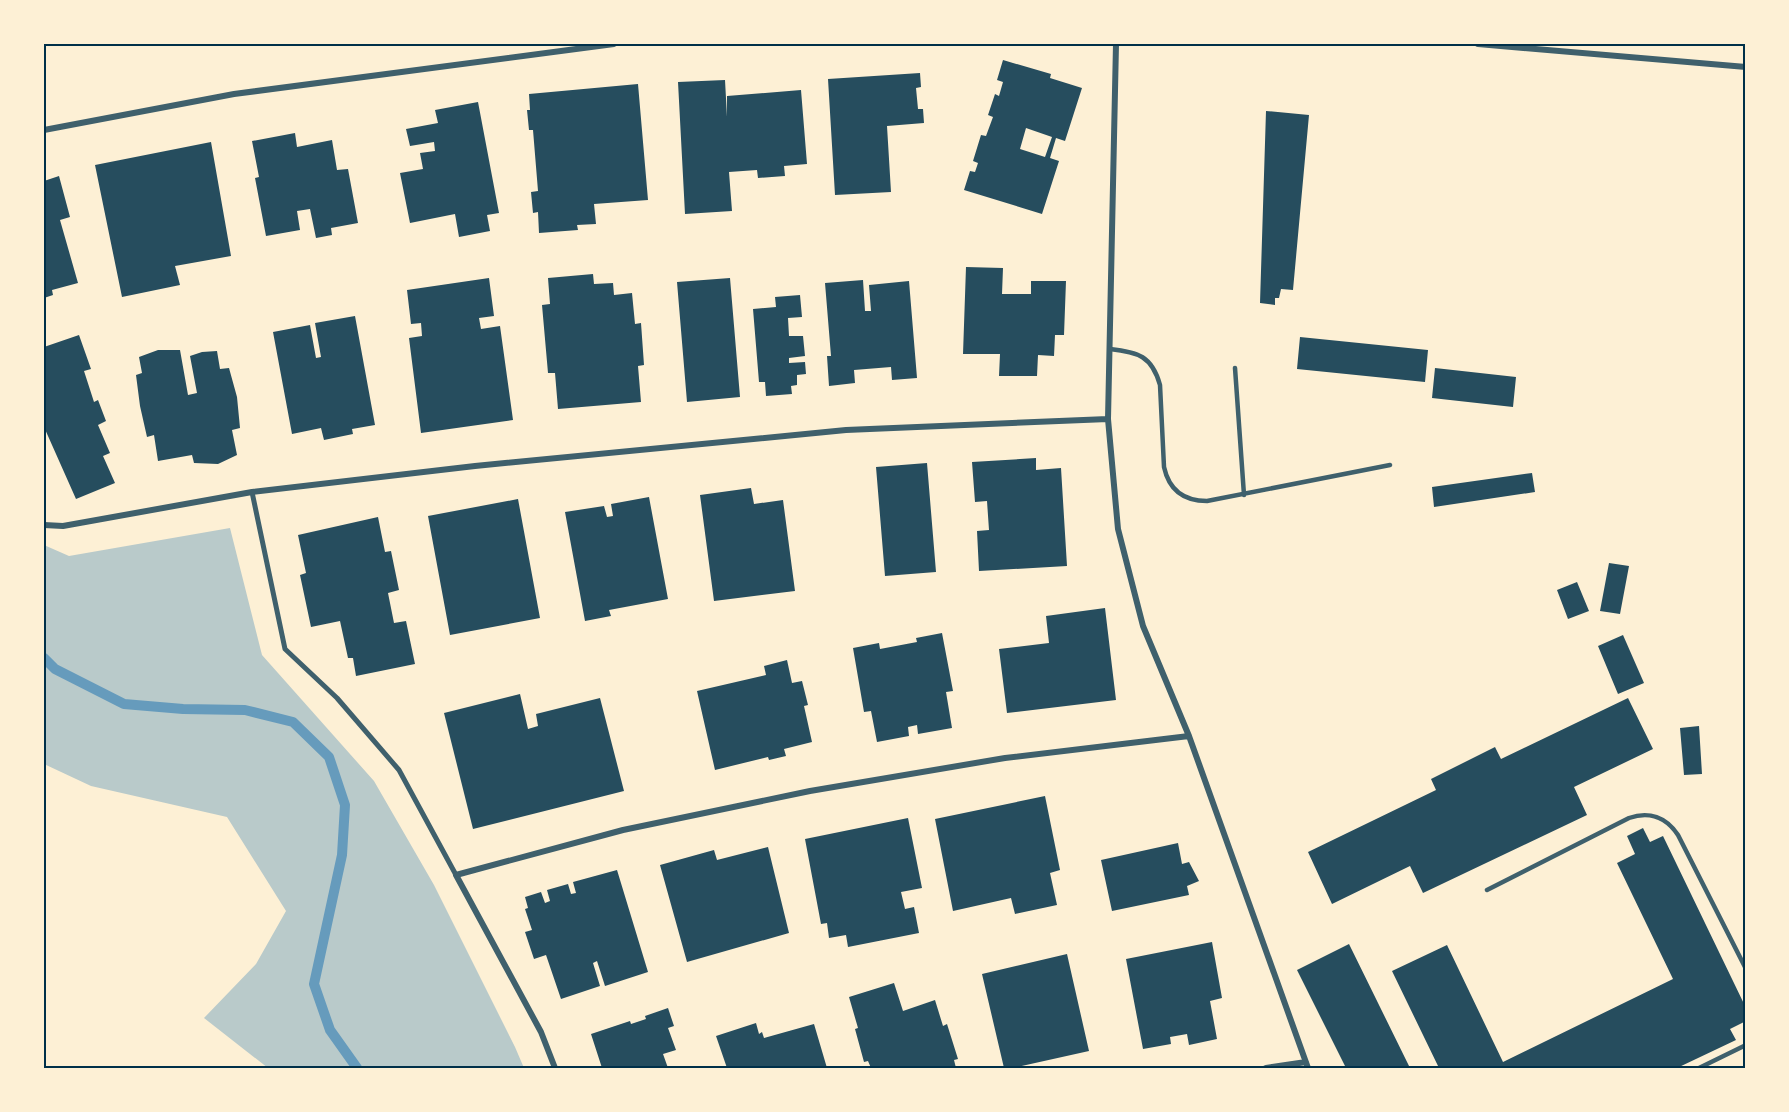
<svg xmlns="http://www.w3.org/2000/svg" width="1789" height="1112" viewBox="0 0 1789 1112" font-family="'PT Sans',sans-serif">
	<style>
		.green { fill: #b9caca }
		.lines { fill: none; stroke-linecap: round; stroke-linejoin: round }
		.stream { stroke: #669bbc; stroke-width: 10 }
		.building { fill: #264d5e; fill-rule: evenodd }
		.service { stroke: #3f606c; stroke-width: 4.5 }
		.pedestrian { stroke: #3f606c; stroke-width: 5 }
		.minor { stroke: #3f606c; stroke-width: 6 }
		.neatline { fill: none; stroke: #003049; stroke-width: 2 }
	</style>
	<rect width="100%" height="100%" fill="#fdf0d5"/>
	<!-- green -->
	<path class="green" d="M 230,528 L 262,655 L 374,781 L 434,885 L 515,1047 L 524,1068 L 268,1068 L 204,1018 L 256,964 L 286,911 L 227,817 L 91,786 L 44,764 L 44,545 L 69,556 Z"/>
	<g class="lines">
		<!-- stream -->
		<path class="stream" d="M 44,658 L 55,669 L 124,704 L 183,709 L 245,710 L 293,722 L 329,757 L 345,805 L 342,855 L 314,984 L 330,1030 L 357,1068"/>
	</g>
	<!-- building -->
	<path class="building" d="M 1003,60 L 1051,74 L 1050,78 L 1082,88 L 1065,141 L 1056,138 L 1050,158 L 1059,161 L 1042,214 L 964,190 L 970,171 L 975,172 L 978,163 L 973,161 L 981,135 L 986,136 L 993,117 L 988,115 L 995,94 L 999,96 L 1003,82 L 997,80 ZM 1026,128 L 1052,137 L 1045,157 L 1020,149 Z
		M 920,73 L 921,87 L 916,88 L 918,109 L 923,109 L 924,123 L 887,126 L 891,192 L 835,195 L 828,79 Z
		M 725,80 L 727,117 L 727,96 L 801,90 L 807,164 L 784,166 L 785,176 L 758,178 L 757,170 L 729,172 L 732,211 L 685,214 L 678,82 Z
		M 638,84 L 648,200 L 594,204 L 596,224 L 577,225 L 578,230 L 539,233 L 538,212 L 533,213 L 531,192 L 538,191 L 533,130 L 529,130 L 527,110 L 530,110 L 529,94 Z
		M 478,102 L 499,213 L 487,215 L 490,231 L 459,237 L 455,214 L 410,223 L 400,173 L 423,169 L 420,153 L 435,151 L 434,142 L 410,146 L 406,129 L 438,123 L 435,110 Z
		M 1266,111 L 1309,115 L 1293,290 L 1281,289 L 1279,298 L 1275,298 L 1275,305 L 1260,303 Z
		M 295,133 L 297,147 L 332,140 L 337,170 L 348,169 L 358,223 L 331,228 L 332,235 L 316,238 L 310,209 L 297,211 L 300,230 L 266,236 L 255,178 L 259,177 L 252,141 Z
		M 211,142 L 231,256 L 175,266 L 180,285 L 122,297 L 95,165 Z
		M 59,176 L 70,217 L 60,220 L 78,283 L 52,290 L 53,295 L 44,298 L 44,181 Z
		M 966,267 L 1003,268 L 1002,294 L 1031,294 L 1031,281 L 1066,281 L 1064,335 L 1055,335 L 1054,356 L 1038,355 L 1037,376 L 999,376 L 1000,354 L 963,354 Z
		M 593,274 L 594,284 L 613,283 L 614,295 L 632,293 L 635,324 L 641,323 L 644,365 L 638,366 L 641,402 L 558,409 L 555,373 L 548,373 L 542,305 L 550,304 L 548,278 Z
		M 489,278 L 494,316 L 479,318 L 481,329 L 500,326 L 513,420 L 421,433 L 409,338 L 422,336 L 421,323 L 411,324 L 407,290 Z
		M 730,278 L 740,397 L 687,402 L 677,282 Z
		M 863,280 L 865,311 L 871,311 L 869,285 L 909,281 L 917,378 L 892,380 L 891,367 L 854,370 L 855,383 L 829,386 L 827,356 L 831,356 L 825,283 Z
		M 800,295 L 802,317 L 788,318 L 789,336 L 803,336 L 805,356 L 789,358 L 789,363 L 805,362 L 806,374 L 797,375 L 797,385 L 791,386 L 792,394 L 766,396 L 765,382 L 759,382 L 753,309 L 776,307 L 775,297 Z
		M 355,316 L 375,425 L 352,429 L 353,434 L 324,440 L 321,428 L 292,434 L 273,332 L 310,325 L 316,358 L 321,357 L 315,323 Z
		M 79,335 L 91,369 L 84,371 L 94,402 L 98,400 L 106,421 L 98,425 L 110,453 L 103,456 L 115,483 L 76,499 L 44,427 L 44,347 Z
		M 1300,337 L 1428,350 L 1425,382 L 1297,369 Z
		M 158,350 L 180,350 L 188,395 L 197,393 L 190,356 L 202,352 L 217,351 L 220,369 L 229,368 L 237,397 L 240,428 L 232,430 L 237,455 L 218,464 L 194,463 L 192,455 L 158,461 L 154,435 L 147,437 L 140,406 L 136,375 L 142,373 L 139,357 Z
		M 1435,368 L 1516,377 L 1513,407 L 1432,398 Z
		M 1036,458 L 1036,470 L 1061,468 L 1067,566 L 979,571 L 977,531 L 989,530 L 987,501 L 975,502 L 972,462 Z
		M 927,463 L 936,572 L 885,576 L 876,467 Z
		M 1532,473 L 1535,492 L 1434,507 L 1432,487 Z
		M 751,488 L 754,504 L 783,500 L 795,591 L 714,601 L 700,495 Z
		M 649,497 L 668,599 L 609,610 L 611,616 L 585,621 L 565,512 L 604,506 L 607,517 L 613,516 L 611,504 Z
		M 518,499 L 540,618 L 450,635 L 428,516 Z
		M 378,517 L 385,552 L 391,551 L 399,590 L 388,593 L 394,623 L 406,621 L 415,664 L 356,676 L 353,658 L 348,658 L 340,621 L 311,627 L 300,575 L 306,573 L 298,535 Z
		M 1609,563 L 1629,566 L 1620,614 L 1600,611 Z
		M 1577,582 L 1589,611 L 1568,619 L 1557,590 Z
		M 1105,608 L 1116,700 L 1007,713 L 999,649 L 1049,643 L 1046,616 Z
		M 942,633 L 953,691 L 946,692 L 952,728 L 918,734 L 917,725 L 908,727 L 909,736 L 877,742 L 871,711 L 864,712 L 853,648 L 879,643 L 880,649 L 917,642 L 916,638 Z
		M 1623,635 L 1644,683 L 1618,694 L 1598,646 Z
		M 787,660 L 792,683 L 802,681 L 808,705 L 804,706 L 812,742 L 784,749 L 786,756 L 769,760 L 768,757 L 715,770 L 697,691 L 766,675 L 764,666 Z
		M 520,694 L 528,729 L 538,726 L 536,714 L 600,698 L 624,791 L 473,829 L 444,713 Z
		M 1628,698 L 1653,749 L 1574,787 L 1587,815 L 1423,893 L 1410,866 L 1332,904 L 1308,852 L 1436,790 L 1431,779 L 1495,747 L 1501,759 Z
		M 1699,726 L 1702,774 L 1684,775 L 1680,728 Z
		M 1045,796 L 1060,870 L 1050,873 L 1057,905 L 1015,914 L 1011,898 L 953,911 L 935,819 Z
		M 908,818 L 922,888 L 901,892 L 905,909 L 914,907 L 919,933 L 848,947 L 846,935 L 829,938 L 827,923 L 821,924 L 805,839 Z
		M 1643,828 L 1650,842 L 1663,836 L 1746,1008 L 1746,1021 L 1730,1029 L 1736,1040 L 1677,1068 L 1439,1068 L 1392,971 L 1447,945 L 1503,1062 L 1673,979 L 1617,863 L 1635,854 L 1627,836 Z
		M 1178,843 L 1182,864 L 1189,862 L 1199,881 L 1187,886 L 1189,895 L 1112,911 L 1101,860 Z
		M 768,847 L 789,933 L 687,962 L 660,865 L 714,850 L 717,860 Z
		M 617,870 L 648,972 L 605,986 L 597,961 L 593,963 L 600,986 L 561,999 L 546,955 L 534,959 L 525,932 L 532,930 L 525,909 L 528,908 L 525,897 L 541,892 L 545,903 L 550,901 L 547,890 L 568,884 L 571,894 L 576,893 L 573,882 Z
		M 1212,942 L 1222,998 L 1210,1001 L 1217,1039 L 1189,1045 L 1187,1034 L 1170,1037 L 1171,1044 L 1143,1049 L 1126,959 Z
		M 1349,944 L 1410,1068 L 1346,1068 L 1297,970 Z
		M 1067,954 L 1089,1051 L 1013,1068 L 1004,1068 L 982,974 Z
		M 894,983 L 903,1011 L 935,1000 L 943,1026 L 947,1024 L 958,1059 L 954,1060 L 956,1068 L 871,1068 L 868,1061 L 864,1062 L 855,1029 L 858,1028 L 849,997 Z
		M 668,1008 L 674,1026 L 668,1028 L 676,1050 L 663,1054 L 668,1068 L 602,1068 L 591,1034 L 630,1021 L 631,1024 L 646,1019 L 645,1016 Z
		M 756,1023 L 759,1034 L 762,1032 L 764,1038 L 814,1024 L 827,1068 L 727,1068 L 716,1036 Z"/>
	<g class="lines">
		<!-- service -->
		<path class="service" d="M 1110,349 C 1138,352 1152,356 1160,385 L 1164,467 C 1169,490 1183,501 1207,501 L 1390,465
			M 1235,368 L 1244,495
			M 1487,890 L 1629,818 C 1649,811 1666,817 1678,835 L 1746,969
			M 1699,1068 L 1746,1045"/>
		<!-- pedestrian -->
		<path class="pedestrian" d="M 252,492 L 285,649 L 337,698 L 399,770 L 456,875"/>
		<!-- minor -->
		<path class="minor" d="M 1116,44 L 1108,419 L 1118,529 L 1143,626 L 1189,736 L 1308,1068
			M 1478,44 L 1746,67
			M 44,130 L 234,94 L 614,44
			M 44,525 L 63,526 L 252,492 L 475,466 L 846,430 L 1108,419
			M 555,1068 L 541,1032 L 456,875 L 623,830 L 810,791 L 1005,758 L 1189,736
			M 1266,1068 L 1306,1062"/>
	</g>
	<!-- border -->
	<rect width="1789" height="1112" fill="none" stroke="#fdf0d5" stroke-width="90"/>
	<rect x="45" y="45" width="1699" height="1022" class="neatline"/>
</svg>
